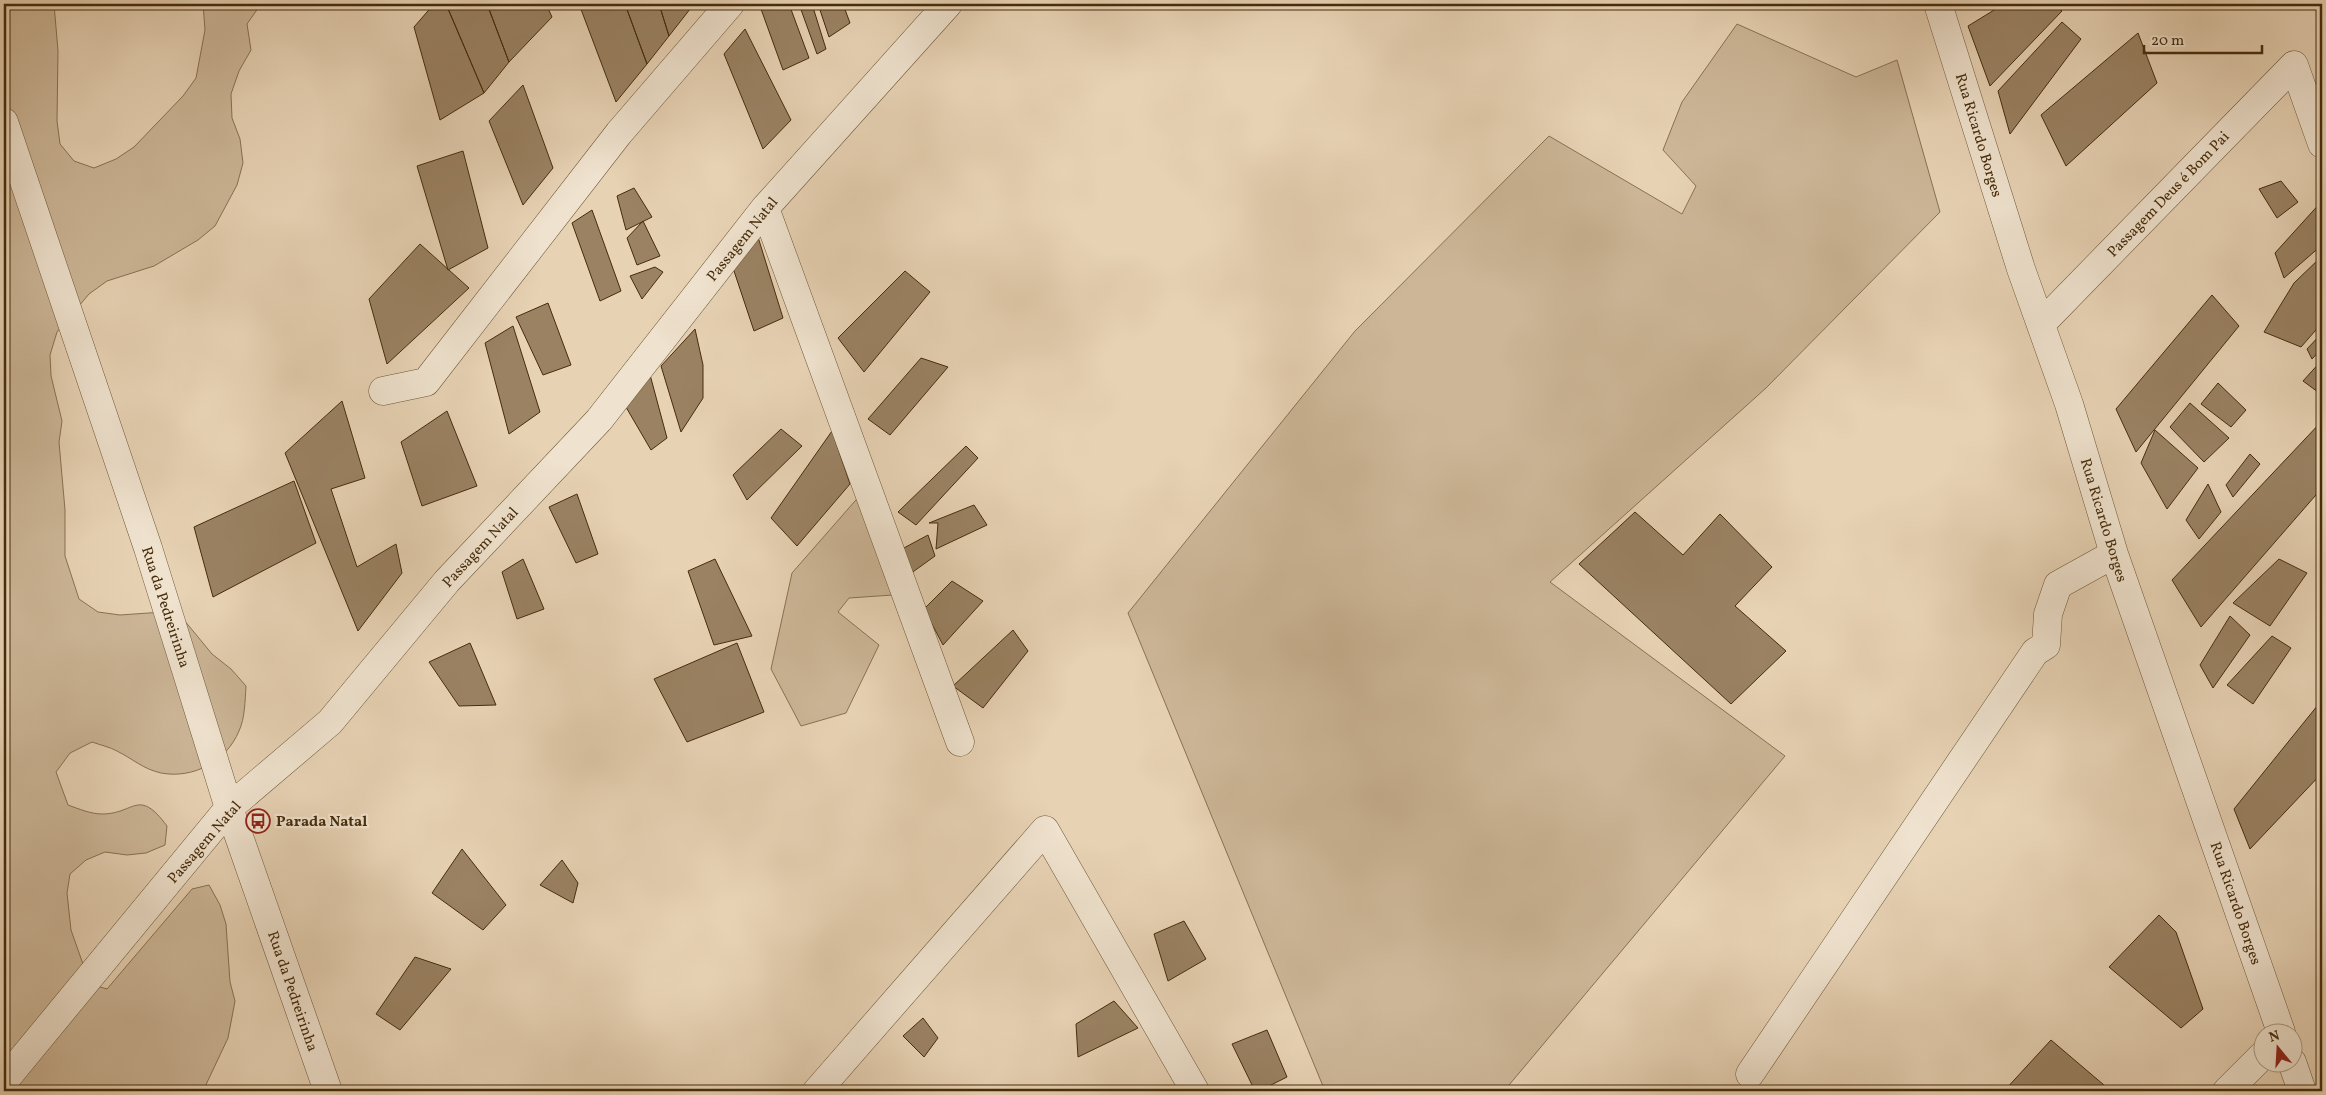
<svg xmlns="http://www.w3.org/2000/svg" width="2326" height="1095" viewBox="0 0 2326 1095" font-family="Vollkorn,serif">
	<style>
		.green { fill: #ccb697; stroke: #897151 }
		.building { fill: #9a8263; stroke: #462c0b }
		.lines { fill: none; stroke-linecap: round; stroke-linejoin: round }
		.minor-casing { stroke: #6e5635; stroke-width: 29 }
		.minor { stroke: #efe2ce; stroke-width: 28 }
		.labels { text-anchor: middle; stroke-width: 4.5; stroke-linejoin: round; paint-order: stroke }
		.street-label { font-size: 15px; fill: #462c0b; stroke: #efe2ce }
		.poi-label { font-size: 15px; font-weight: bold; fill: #462c0b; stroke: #efe2ce; text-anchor: start }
	</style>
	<rect width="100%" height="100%" fill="#e7d2b4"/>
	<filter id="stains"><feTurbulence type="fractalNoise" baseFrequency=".004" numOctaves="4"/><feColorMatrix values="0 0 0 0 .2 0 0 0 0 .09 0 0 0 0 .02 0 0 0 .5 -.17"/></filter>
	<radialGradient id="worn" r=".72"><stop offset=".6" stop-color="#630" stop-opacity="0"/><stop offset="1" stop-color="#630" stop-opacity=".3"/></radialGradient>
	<!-- green -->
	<path class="green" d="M 4,4 L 54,4 L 58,51 L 57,121 L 60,144 L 74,161 L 94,168 L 116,159 L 134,147 L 183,96 L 196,78 L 205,30 L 203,4 L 261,4 L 247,24 L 251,50 L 239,71 L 231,94 L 232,118 L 240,139 L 243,163 L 237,185 L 215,226 L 198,240 L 154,266 L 107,281 L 89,294 L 57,332 L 50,355 L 51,376 L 62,421 L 59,442 L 65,510 L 65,556 L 79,599 L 98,612 L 120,615 L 163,612 L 184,620 L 212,654 L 231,669 L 246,686 C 245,701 245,718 239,731 C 226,762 193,779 161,773 C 143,769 133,759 117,751 C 110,747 100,745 92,742 L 70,753 L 56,772 L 68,805 C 79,809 91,814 102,814 C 135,814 138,787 167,826 L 165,845 L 146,853 L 127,855 L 105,852 L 86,860 L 70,874 L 67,893 L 71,930 L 90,984 L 107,989 L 192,889 L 209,885 L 220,905 L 226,924 L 230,982 L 235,1001 L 228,1038 L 203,1091 L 4,1091 Z
		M 1737,24 L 1856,77 L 1897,60 L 1940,212 L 1766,388 L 1550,582 L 1785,756 L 1504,1091 L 1325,1091 L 1128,613 L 1355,331 L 1549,136 L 1682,214 L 1696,186 L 1663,150 L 1682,102 Z
		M 862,493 L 893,595 L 849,598 L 838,612 L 879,645 L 846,713 L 801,726 L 771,669 L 792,573 Z"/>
	<!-- building -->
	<path class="building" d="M 434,4 L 446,4 L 484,93 L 440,120 L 414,27 Z
		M 446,4 L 487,4 L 509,62 L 484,93 Z
		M 487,4 L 546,4 L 552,17 L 509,62 Z
		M 579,4 L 625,4 L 647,64 L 616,102 Z
		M 625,4 L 659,4 L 669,36 L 647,64 Z
		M 659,4 L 694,4 L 669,36 Z
		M 768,4 L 789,4 L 809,58 L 783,70 L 761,9 Z
		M 799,4 L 812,4 L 826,49 L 817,54 Z
		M 818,4 L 843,4 L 850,23 L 829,37 Z
		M 2004,4 L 2054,4 L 2062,11 L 1990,86 L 1968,26 Z
		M 2062,22 L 2081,39 L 2010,134 L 1998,91 Z
		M 745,29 L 791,120 L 763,149 L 724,54 Z
		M 2138,33 L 2157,83 L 2066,166 L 2041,115 Z
		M 523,85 L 553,168 L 523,205 L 489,121 Z
		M 463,151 L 488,248 L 448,270 L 417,166 Z
		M 2281,181 L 2298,202 L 2277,218 L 2259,189 Z
		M 634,188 L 652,217 L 626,230 L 617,196 Z
		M 2322,201 L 2322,245 L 2284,278 L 2275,253 Z
		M 592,210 L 621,291 L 600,301 L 572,223 Z
		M 643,221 L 660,256 L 637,265 L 627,238 Z
		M 758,237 L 783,318 L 754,331 L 730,259 Z
		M 420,244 L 469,288 L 387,364 L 369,299 Z
		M 2322,256 L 2322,323 L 2301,347 L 2264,332 L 2294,283 Z
		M 655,267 L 663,272 L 642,299 L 630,276 Z
		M 905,271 L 930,292 L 864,372 L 838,338 Z
		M 2212,295 L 2239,326 L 2136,452 L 2116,409 Z
		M 548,303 L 571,365 L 543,375 L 516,317 Z
		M 513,326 L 540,412 L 509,434 L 485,343 Z
		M 695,329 L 703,365 L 703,398 L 681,432 L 661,366 Z
		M 2322,333 L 2322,348 L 2312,359 L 2307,349 Z
		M 921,358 L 948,367 L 890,435 L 868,419 Z
		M 2322,360 L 2322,395 L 2303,381 Z
		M 649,371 L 667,438 L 651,450 L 623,402 Z
		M 2218,383 L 2246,410 L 2231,427 L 2201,404 Z
		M 342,401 L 365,478 L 331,489 L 357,567 L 396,544 L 402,573 L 358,631 L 285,453 Z
		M 2190,403 L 2229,438 L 2204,462 L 2170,427 Z
		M 447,411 L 477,486 L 422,506 L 401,442 Z
		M 2322,421 L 2322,488 L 2201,627 L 2172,580 Z
		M 781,429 L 802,446 L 747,500 L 733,475 Z
		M 2155,430 L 2198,468 L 2167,509 L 2141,463 Z
		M 832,431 L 850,484 L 797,546 L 771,518 Z
		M 966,446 L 978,458 L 916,525 L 898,512 Z
		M 2250,454 L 2260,464 L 2233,497 L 2226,485 Z
		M 294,481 L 316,543 L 213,597 L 194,527 Z
		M 2208,484 L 2221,512 L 2199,539 L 2186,520 Z
		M 577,494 L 598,554 L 576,563 L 549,507 Z
		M 974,505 L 987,525 L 936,549 L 938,523 L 929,523 Z
		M 1635,512 L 1683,555 L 1720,514 L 1772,567 L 1735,606 L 1786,651 L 1731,704 L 1579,564 Z
		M 928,535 L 935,556 L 910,574 L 902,549 Z
		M 523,559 L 544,609 L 517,619 L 502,572 Z
		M 715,559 L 752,636 L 714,645 L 688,571 Z
		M 2279,559 L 2307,573 L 2270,626 L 2233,603 Z
		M 952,581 L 983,601 L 943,645 L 924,609 Z
		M 2230,616 L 2250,635 L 2213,688 L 2200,665 Z
		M 1013,630 L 1028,651 L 983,708 L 953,686 Z
		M 2272,636 L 2291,648 L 2253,704 L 2227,685 Z
		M 470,643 L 496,705 L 459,706 L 429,662 Z
		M 737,643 L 764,712 L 687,742 L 654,679 Z
		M 2322,700 L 2322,773 L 2250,849 L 2234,809 Z
		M 462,849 L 506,905 L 483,930 L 432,893 Z
		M 562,860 L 578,883 L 573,903 L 540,885 Z
		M 2159,915 L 2176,932 L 2203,1009 L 2181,1028 L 2109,967 Z
		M 1184,921 L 1206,959 L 1168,981 L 1154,934 Z
		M 415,957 L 451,969 L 400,1030 L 376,1014 Z
		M 1114,1001 L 1138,1028 L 1078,1057 L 1076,1024 Z
		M 923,1018 L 938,1038 L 924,1057 L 903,1036 Z
		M 1267,1030 L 1287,1077 L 1259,1091 L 1255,1091 L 1232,1044 Z
		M 2051,1040 L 2111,1091 L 2004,1091 Z"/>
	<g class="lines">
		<!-- minor casing -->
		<g class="minor-casing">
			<path id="minor" d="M 1938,4 L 2021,269 L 2069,404 L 2114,554 L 2281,1032
				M 4,122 L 148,548 L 229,808 L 328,1091
				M 765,208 L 960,742
				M 2041,324 L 2294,65 L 2322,144
				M 383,391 L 426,382 L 619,133 L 730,4
				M 2292,1062 L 2302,1091
				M 1750,1074 L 2035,652 L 2046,645 L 2048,614 L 2058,585 L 2114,554
				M 4,1081 L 229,808 L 330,722 L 447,581 L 599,420 L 765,208 L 948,4
				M 817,1091 L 1045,830 L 1195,1091
				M 2227,1091 L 2264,1054"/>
		</g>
		<!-- minor -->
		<use href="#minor" class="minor"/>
	</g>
	<!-- icons -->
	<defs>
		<g id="bus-ring" transform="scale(1.25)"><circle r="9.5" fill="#efe2ce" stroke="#8f2418" stroke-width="1.5"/><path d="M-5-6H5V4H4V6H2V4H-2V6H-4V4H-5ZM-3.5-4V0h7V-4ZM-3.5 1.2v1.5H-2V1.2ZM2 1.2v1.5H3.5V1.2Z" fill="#8f2418"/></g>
	</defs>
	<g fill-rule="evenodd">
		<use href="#bus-ring" x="258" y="821"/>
	</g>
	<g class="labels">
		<!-- street labels -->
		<g class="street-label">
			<text transform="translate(1979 135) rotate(73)" y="5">Rua Ricardo Borges</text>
			<text transform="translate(2168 194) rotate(-46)" y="5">Passagem Deus é Bom Pai</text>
			<text transform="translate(742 239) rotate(-51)" y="5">Passagem Natal</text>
			<text transform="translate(2104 520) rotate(73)" y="5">Rua Ricardo Borges</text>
			<text transform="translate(480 547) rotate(-47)" y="5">Passagem Natal</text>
			<text transform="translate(166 607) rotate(72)" y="5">Rua da Pedreirinha</text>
			<text transform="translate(204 842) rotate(-49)" y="5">Passagem Natal</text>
			<text transform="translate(2236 903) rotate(71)" y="5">Rua Ricardo Borges</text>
			<text transform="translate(293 991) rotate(71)" y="5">Rua da Pedreirinha</text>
		</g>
		<!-- poi labels -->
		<g class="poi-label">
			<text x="276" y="826">Parada Natal</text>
		</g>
	</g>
	<!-- margin -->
	<rect width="2326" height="1095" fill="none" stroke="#e7d2b4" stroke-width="20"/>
	<rect x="5" y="5" width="2316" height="1085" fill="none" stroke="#462c0b" stroke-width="2.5"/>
	<rect x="10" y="10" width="2306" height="1075" fill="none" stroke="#462c0b"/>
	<!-- north arrow -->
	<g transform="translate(2278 1048) rotate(342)"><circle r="24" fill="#efe2ce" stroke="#ab9980"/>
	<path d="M0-4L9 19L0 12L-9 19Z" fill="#8f2418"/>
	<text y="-8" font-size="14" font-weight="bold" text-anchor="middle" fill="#462c0b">N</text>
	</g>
	<!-- scale -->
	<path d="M2144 45v8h118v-8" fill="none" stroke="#462c0b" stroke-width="2.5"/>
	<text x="2151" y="45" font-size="15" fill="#462c0b" stroke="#efe2ce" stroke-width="4" paint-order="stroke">20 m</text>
	<rect width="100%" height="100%" filter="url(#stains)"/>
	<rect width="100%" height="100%" fill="url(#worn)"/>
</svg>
